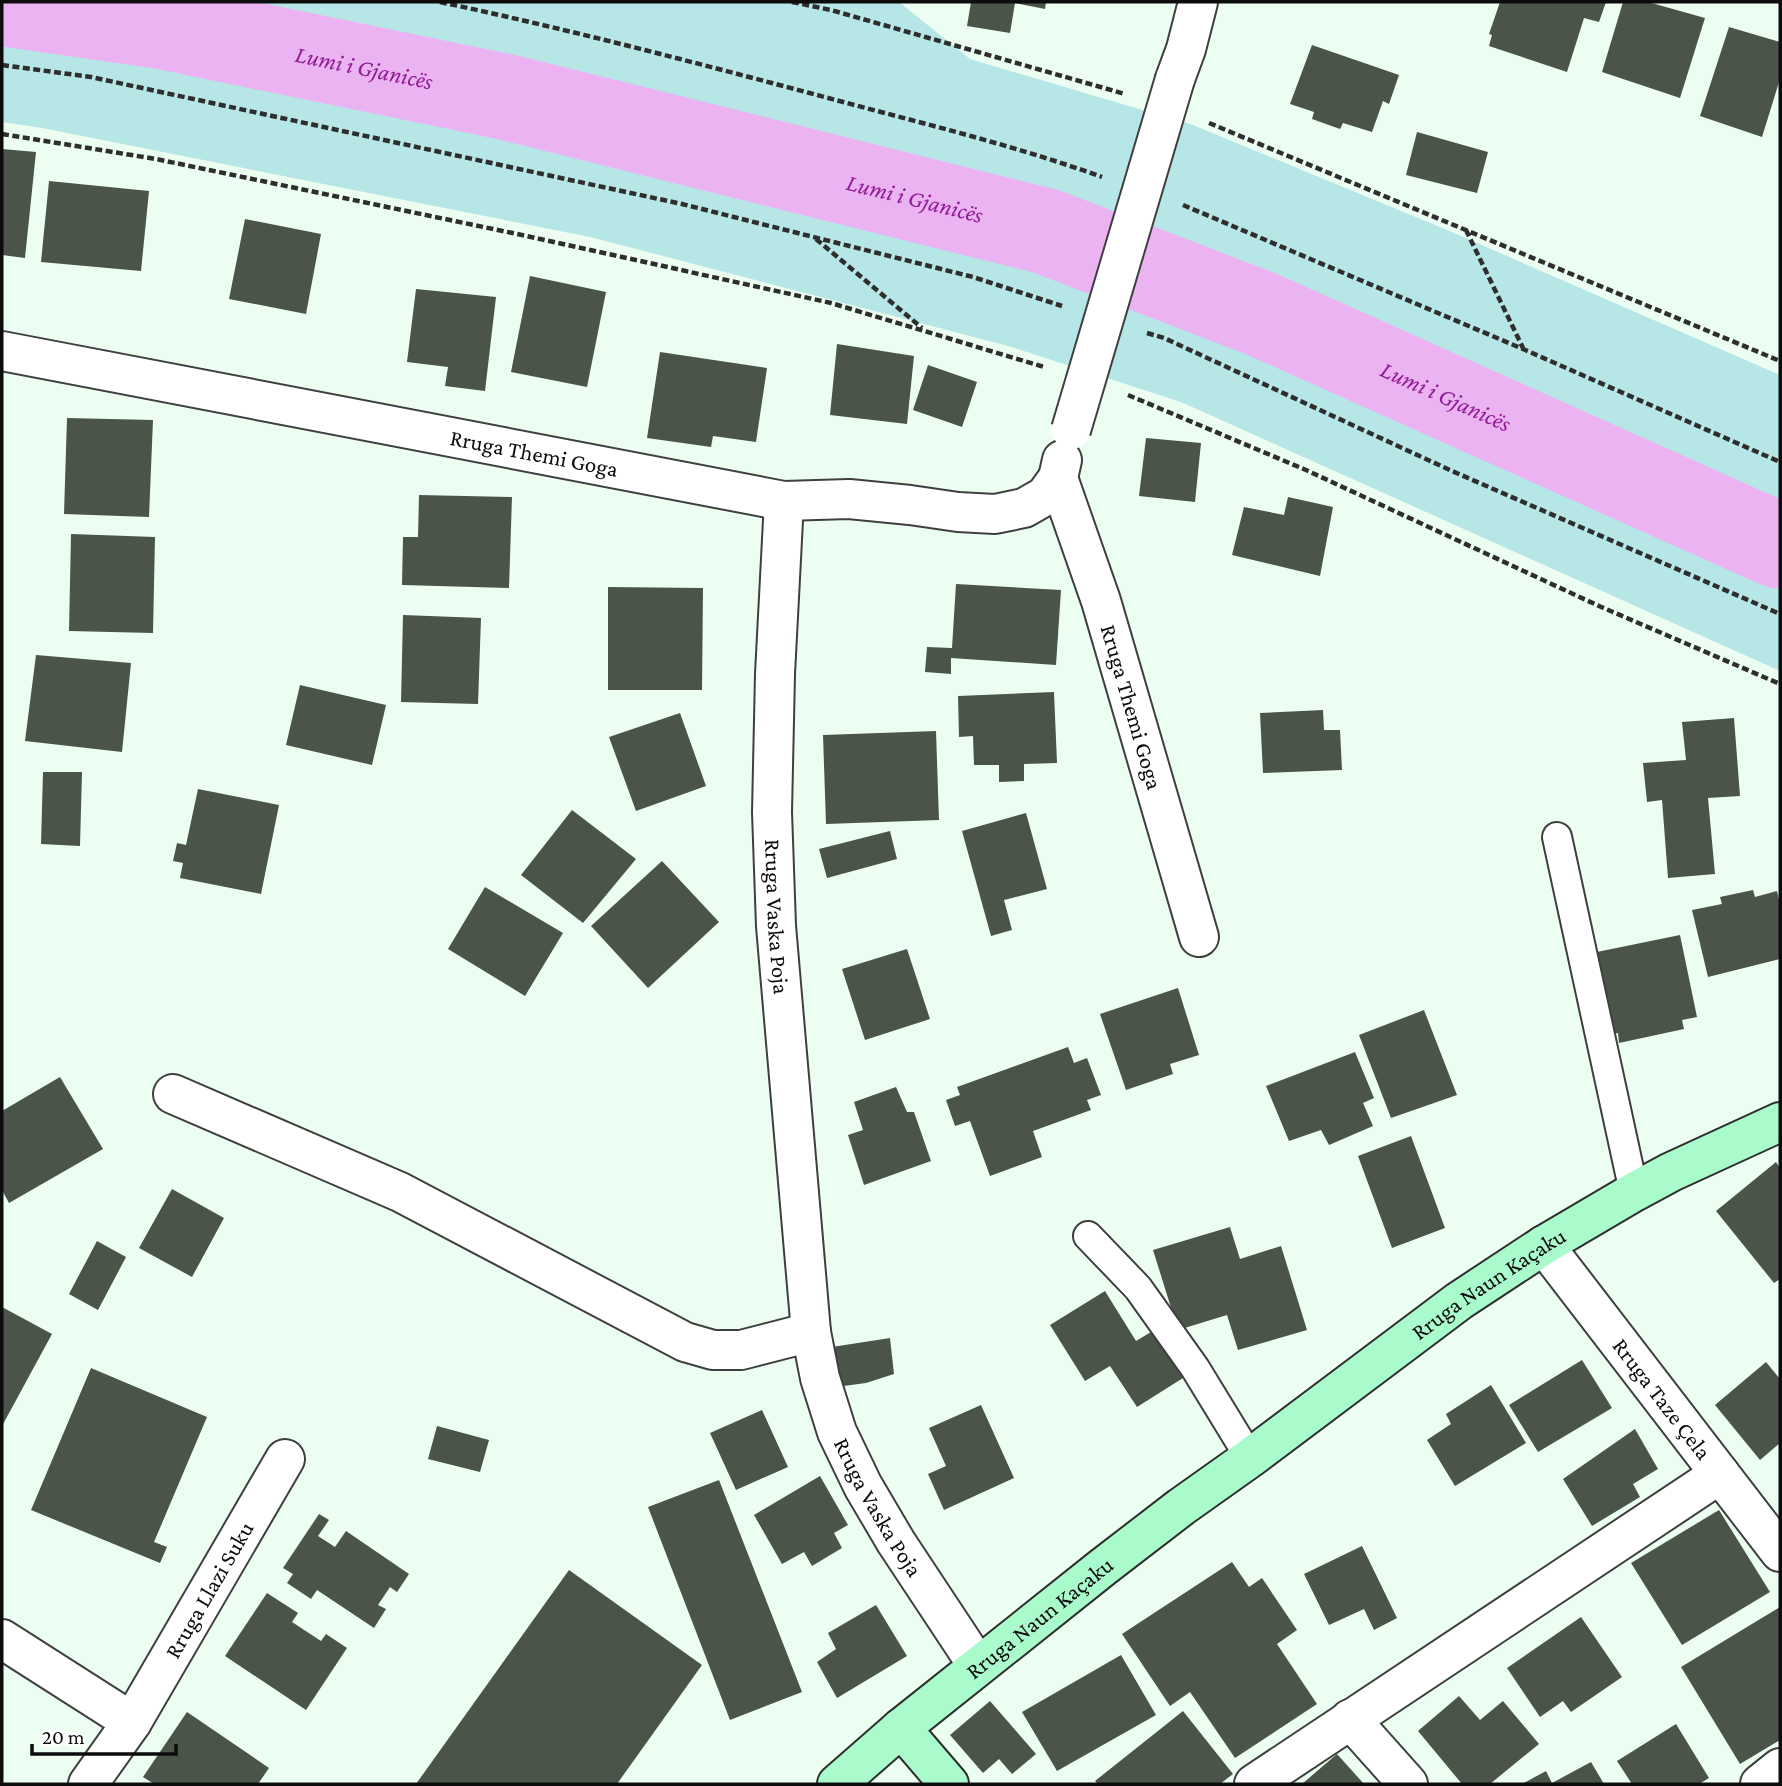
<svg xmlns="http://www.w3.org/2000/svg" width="1782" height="1786" viewBox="0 0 1782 1786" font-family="'Crimson Pro',serif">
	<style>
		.green { fill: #b7e6e6 }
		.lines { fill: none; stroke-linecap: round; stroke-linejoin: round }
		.river { stroke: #ecb3f3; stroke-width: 86 }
		.building { fill: #4a5449 }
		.lane-casing { stroke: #3f3f3f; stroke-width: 32 }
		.street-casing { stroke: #3f3f3f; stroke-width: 42 }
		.secondary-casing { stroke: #2e2e2e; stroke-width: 42 }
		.path { stroke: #2e2e2e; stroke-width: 4.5; stroke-dasharray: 7 3.5; stroke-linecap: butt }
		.lane { stroke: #fff; stroke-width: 28 }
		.street { stroke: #fff; stroke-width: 38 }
		.secondary { stroke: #aafbcb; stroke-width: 38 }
		.street-bridge-casing { stroke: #3f3f3f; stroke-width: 42; stroke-linecap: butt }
		.street-bridge { stroke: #fff; stroke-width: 38 }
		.labels { text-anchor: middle; stroke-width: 7; stroke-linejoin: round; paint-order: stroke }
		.street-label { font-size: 23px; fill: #0c0c0c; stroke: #fff }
		.water-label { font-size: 24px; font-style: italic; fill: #911c97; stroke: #fff }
	</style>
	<rect width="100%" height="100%" fill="#ecfef2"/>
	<!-- green -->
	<path class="green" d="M 2,2 L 899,2 L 970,59 L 1193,125 L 1452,232 L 1780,375 L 1780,671 L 1181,402 L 1008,346 L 590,237 L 42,128 L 2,122 Z"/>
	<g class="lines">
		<!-- river -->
		<path class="river" id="s1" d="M 2,3 L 161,26 L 506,97 L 1045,231 L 1259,313 L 1780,546"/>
	</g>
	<!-- building -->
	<path class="building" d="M 971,2 L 1046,2 L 1045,9 L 1015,3 L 1010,33 L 967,26 Z
		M 1500,2 L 1606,2 L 1599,22 L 1584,18 L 1567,72 L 1489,46 L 1492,35 L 1489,34 Z
		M 1623,2 L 1648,2 L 1705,18 L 1680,98 L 1602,72 Z
		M 1729,27 L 1780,42 L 1780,79 L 1762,137 L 1700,116 Z
		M 1312,45 L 1399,75 L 1389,104 L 1383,101 L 1372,132 L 1343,123 L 1340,129 L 1312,119 L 1314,112 L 1290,104 Z
		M 1417,132 L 1488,152 L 1477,193 L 1406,175 Z
		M 2,149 L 36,152 L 25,258 L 2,255 Z
		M 49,181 L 149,191 L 141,271 L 41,262 Z
		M 245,219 L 321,234 L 306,314 L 229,299 Z
		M 530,276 L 606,292 L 587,387 L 511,372 Z
		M 416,289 L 496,297 L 485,391 L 445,386 L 448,367 L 407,362 Z
		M 837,344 L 914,356 L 907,424 L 830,415 Z
		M 660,352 L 767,368 L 756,442 L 713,436 L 711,447 L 647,438 Z
		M 928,365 L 977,382 L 962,427 L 913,410 Z
		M 67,418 L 153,420 L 149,517 L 64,514 Z
		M 1146,438 L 1201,443 L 1195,502 L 1139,496 Z
		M 419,495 L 512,497 L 509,588 L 402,585 L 403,537 L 418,537 Z
		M 1288,497 L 1333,507 L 1320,576 L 1232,555 L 1244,507 L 1284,515 Z
		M 71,534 L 155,537 L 153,633 L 69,631 Z
		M 956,584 L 1061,590 L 1056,665 L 951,658 L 951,674 L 925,672 L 927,647 L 952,648 Z
		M 608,587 L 703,588 L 702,690 L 608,690 Z
		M 403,615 L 481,618 L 478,704 L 401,702 Z
		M 36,655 L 131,663 L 122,752 L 25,741 Z
		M 300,685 L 386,705 L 372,765 L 286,745 Z
		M 1054,692 L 1057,763 L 1024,764 L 1024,781 L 999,782 L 999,765 L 974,765 L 973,736 L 959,737 L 958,696 Z
		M 1323,710 L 1324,730 L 1340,730 L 1342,770 L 1263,773 L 1260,713 Z
		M 680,713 L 706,786 L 636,811 L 609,737 Z
		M 1734,718 L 1740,796 L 1708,798 L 1715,874 L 1668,878 L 1662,800 L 1647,802 L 1643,763 L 1686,760 L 1682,722 Z
		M 936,731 L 939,820 L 826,824 L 823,735 Z
		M 43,772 L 82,772 L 80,846 L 41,844 Z
		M 198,789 L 279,805 L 261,894 L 180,878 L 183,863 L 173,861 L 177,843 L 186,845 Z
		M 572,810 L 636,859 L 583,923 L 521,875 Z
		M 1026,813 L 1047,889 L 1004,900 L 1012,930 L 991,936 L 962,831 Z
		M 890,831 L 897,859 L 827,878 L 819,849 Z
		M 662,861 L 719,922 L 648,988 L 591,926 Z
		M 485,887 L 563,933 L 525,996 L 448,949 Z
		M 1753,890 L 1755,897 L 1777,891 L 1780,904 L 1780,959 L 1708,977 L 1692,910 L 1722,904 L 1720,897 Z
		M 1680,935 L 1697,1017 L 1682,1020 L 1684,1029 L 1619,1043 L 1618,1033 L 1609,1035 L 1592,953 Z
		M 907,949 L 930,1019 L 865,1040 L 842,969 Z
		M 1178,988 L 1199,1055 L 1170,1064 L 1173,1074 L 1126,1090 L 1100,1014 Z
		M 1424,1010 L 1457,1095 L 1391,1118 L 1359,1035 Z
		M 1068,1047 L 1074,1063 L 1087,1058 L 1101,1095 L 1087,1100 L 1091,1110 L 1033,1131 L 1042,1157 L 990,1176 L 970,1121 L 955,1126 L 946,1100 L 960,1095 L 957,1087 Z
		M 1355,1052 L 1374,1098 L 1363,1103 L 1373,1126 L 1329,1145 L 1321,1130 L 1289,1141 L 1266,1086 Z
		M 60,1077 L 103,1149 L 9,1203 L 2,1190 L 2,1111 Z
		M 896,1087 L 907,1112 L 914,1112 L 931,1161 L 864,1185 L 848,1135 L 863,1130 L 854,1102 Z
		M 1411,1136 L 1445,1228 L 1392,1248 L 1358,1156 Z
		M 1776,1162 L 1780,1168 L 1780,1279 L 1774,1283 L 1716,1211 Z
		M 172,1189 L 224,1218 L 192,1277 L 139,1248 Z
		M 1230,1227 L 1240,1259 L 1281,1246 L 1307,1330 L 1238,1350 L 1227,1315 L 1178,1330 L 1153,1250 Z
		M 97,1241 L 126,1257 L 98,1310 L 69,1294 Z
		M 1105,1291 L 1136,1341 L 1161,1326 L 1191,1373 L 1137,1407 L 1110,1366 L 1085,1381 L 1050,1325 Z
		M 2,1307 L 52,1334 L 2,1426 Z
		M 890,1338 L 894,1374 L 866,1383 L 836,1387 L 832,1347 Z
		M 1582,1360 L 1612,1408 L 1538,1452 L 1509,1405 Z
		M 1766,1362 L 1780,1379 L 1780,1443 L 1760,1460 L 1715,1405 Z
		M 91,1368 L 207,1417 L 154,1542 L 167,1547 L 160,1563 L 31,1510 Z
		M 1491,1385 L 1526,1443 L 1455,1486 L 1427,1440 L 1451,1424 L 1446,1414 Z
		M 981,1405 L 1014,1478 L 944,1510 L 928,1474 L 946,1466 L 929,1428 Z
		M 762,1410 L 788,1467 L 736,1490 L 710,1433 Z
		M 437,1426 L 489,1440 L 480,1472 L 428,1459 Z
		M 1635,1429 L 1658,1469 L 1633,1484 L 1640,1497 L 1592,1526 L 1563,1479 Z
		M 820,1476 L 848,1525 L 834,1533 L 842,1548 L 812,1566 L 804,1552 L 782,1564 L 754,1515 Z
		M 719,1480 L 802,1692 L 730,1720 L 648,1507 Z
		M 1719,1510 L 1770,1592 L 1682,1645 L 1631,1563 Z
		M 319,1514 L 329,1520 L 318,1536 L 335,1547 L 346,1531 L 409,1574 L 397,1592 L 390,1587 L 378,1605 L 386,1609 L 374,1628 L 317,1590 L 311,1599 L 287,1583 L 293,1574 L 283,1568 Z
		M 1362,1546 L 1397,1618 L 1374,1630 L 1364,1609 L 1329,1625 L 1304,1574 Z
		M 1232,1562 L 1249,1587 L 1262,1578 L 1297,1630 L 1277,1644 L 1317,1704 L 1235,1758 L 1190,1692 L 1170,1706 L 1122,1634 Z
		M 569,1570 L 702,1665 L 617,1784 L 416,1784 Z
		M 267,1593 L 298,1613 L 292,1622 L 321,1641 L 326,1634 L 347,1648 L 306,1710 L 225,1656 Z
		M 876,1605 L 907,1656 L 837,1698 L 817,1662 L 836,1649 L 828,1633 Z
		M 1780,1607 L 1780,1740 L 1740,1764 L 1681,1667 Z
		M 1581,1617 L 1622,1677 L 1571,1712 L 1563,1701 L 1540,1717 L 1507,1668 Z
		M 1121,1655 L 1156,1715 L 1057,1771 L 1022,1712 Z
		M 1459,1696 L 1480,1720 L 1503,1701 L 1539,1744 L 1490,1784 L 1462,1784 L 1418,1731 Z
		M 990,1701 L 1036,1754 L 1012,1774 L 999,1759 L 983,1773 L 950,1735 Z
		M 1183,1711 L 1233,1774 L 1220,1784 L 1098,1784 L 1095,1781 Z
		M 187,1712 L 269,1768 L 258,1784 L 154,1784 L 143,1777 Z
		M 1676,1724 L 1709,1778 L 1699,1784 L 1632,1784 L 1617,1761 Z
		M 1337,1754 L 1364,1784 L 1302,1784 Z
		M 1591,1762 L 1604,1784 L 1522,1784 L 1546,1771 L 1552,1783 Z"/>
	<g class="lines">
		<!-- lane casing -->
		<g class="lane-casing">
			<path id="lane" d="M 1557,837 L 1634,1192
				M 1088,1236 L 1138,1288 L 1195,1368 L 1250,1458"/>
		</g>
		<!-- street casing -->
		<g class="street-casing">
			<g id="street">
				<path d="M 1175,79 L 1186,49 L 1198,2"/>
				<path id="s2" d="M 2,351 L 784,501 L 849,499 L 910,505 L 958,512 L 995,514 L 1024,508 L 1045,496 L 1058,478"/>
				<path id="s3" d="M 1062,460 L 1058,478 L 1101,601 L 1199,937"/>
				<path id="s4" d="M 784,501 L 775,674 L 772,812 L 776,926 L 811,1332 L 820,1378 L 837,1432 L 863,1486 L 896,1542 L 978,1666"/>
				<path d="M 173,1094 L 400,1192 L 685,1342 L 713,1350 L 741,1350 L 811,1332"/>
				<path id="s5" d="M 1544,1245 L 1780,1552"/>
				<path d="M 2,1639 L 132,1722"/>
				<path d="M 1350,1719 L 1408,1784"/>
				<path id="s6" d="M 88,1784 L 132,1722 L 285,1459"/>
				<path d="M 1254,1784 L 1720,1474"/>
				<path d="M 1760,1784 L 1780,1768"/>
			</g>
		</g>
		<!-- secondary casing -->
		<g class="secondary-casing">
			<g id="secondary">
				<path d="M 901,1728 L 949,1784"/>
				<path id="s7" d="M 837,1784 L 901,1728 L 1103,1567 L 1181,1507 L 1250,1458 L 1459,1301 L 1544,1245 L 1634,1192 L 1671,1172 L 1780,1122"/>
			</g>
		</g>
		<!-- path -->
		<path class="path" d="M 440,2 C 577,31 712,67 847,103 C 933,126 1019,147 1102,177
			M 792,2 L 831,10 L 1125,94
			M 2,65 L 91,77 L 682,204 L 973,277 L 1062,306
			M 1209,123 L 1780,361
			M 2,134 L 156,159 L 522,235 L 831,303 L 1044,367
			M 1183,205 L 1523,349 L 1780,462
			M 1466,230 L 1523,348
			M 816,239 L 922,328
			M 1147,333 L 1164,338 L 1452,471 L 1780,614
			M 1128,395 L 1306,470 L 1599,606 L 1780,684"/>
		<!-- lane -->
		<use href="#lane" class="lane"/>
		<!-- street -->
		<use href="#street" class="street"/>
		<!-- secondary -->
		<use href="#secondary" class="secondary"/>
		<!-- street-bridge casing -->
		<g class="street-bridge-casing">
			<path id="street-bridge" d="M 1071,430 L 1175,79"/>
		</g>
		<!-- street-bridge -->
		<use href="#street-bridge" class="street-bridge"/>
	</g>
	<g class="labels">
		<!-- street labels -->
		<g class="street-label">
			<text dy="8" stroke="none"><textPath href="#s2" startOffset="542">Rruga Themi Goga</textPath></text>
			<text dy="8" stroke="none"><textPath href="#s3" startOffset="259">Rruga Themi Goga</textPath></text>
			<text dy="8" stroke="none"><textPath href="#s4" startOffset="416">Rruga Vaska Poja</textPath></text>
			<text dy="8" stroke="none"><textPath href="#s7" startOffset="822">Rruga Naun Kaçaku</textPath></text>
			<text dy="8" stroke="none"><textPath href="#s5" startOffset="194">Rruga Taze Çela</textPath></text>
			<text dy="8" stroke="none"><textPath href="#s4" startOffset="1022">Rruga Vaska Poja</textPath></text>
			<text dy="8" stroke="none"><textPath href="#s6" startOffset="229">Rruga Llazi Suku</textPath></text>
			<text dy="8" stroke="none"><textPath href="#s7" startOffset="262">Rruga Naun Kaçaku</textPath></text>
		</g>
		<!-- water labels -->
		<g class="water-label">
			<text dy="8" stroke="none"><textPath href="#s1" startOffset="368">Lumi i Gjanicës</textPath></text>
			<text dy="8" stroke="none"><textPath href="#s1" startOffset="934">Lumi i Gjanicës</textPath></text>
			<text dy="8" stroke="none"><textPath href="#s1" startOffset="1502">Lumi i Gjanicës</textPath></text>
		</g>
	</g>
	<!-- border -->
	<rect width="1782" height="1786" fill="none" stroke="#0c0c0c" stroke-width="7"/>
	<!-- scale -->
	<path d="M32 1744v10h144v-10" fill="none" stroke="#0c0c0c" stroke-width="3.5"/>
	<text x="42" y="1744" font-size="21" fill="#0c0c0c" stroke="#ffffff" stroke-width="5" paint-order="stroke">20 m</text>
</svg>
